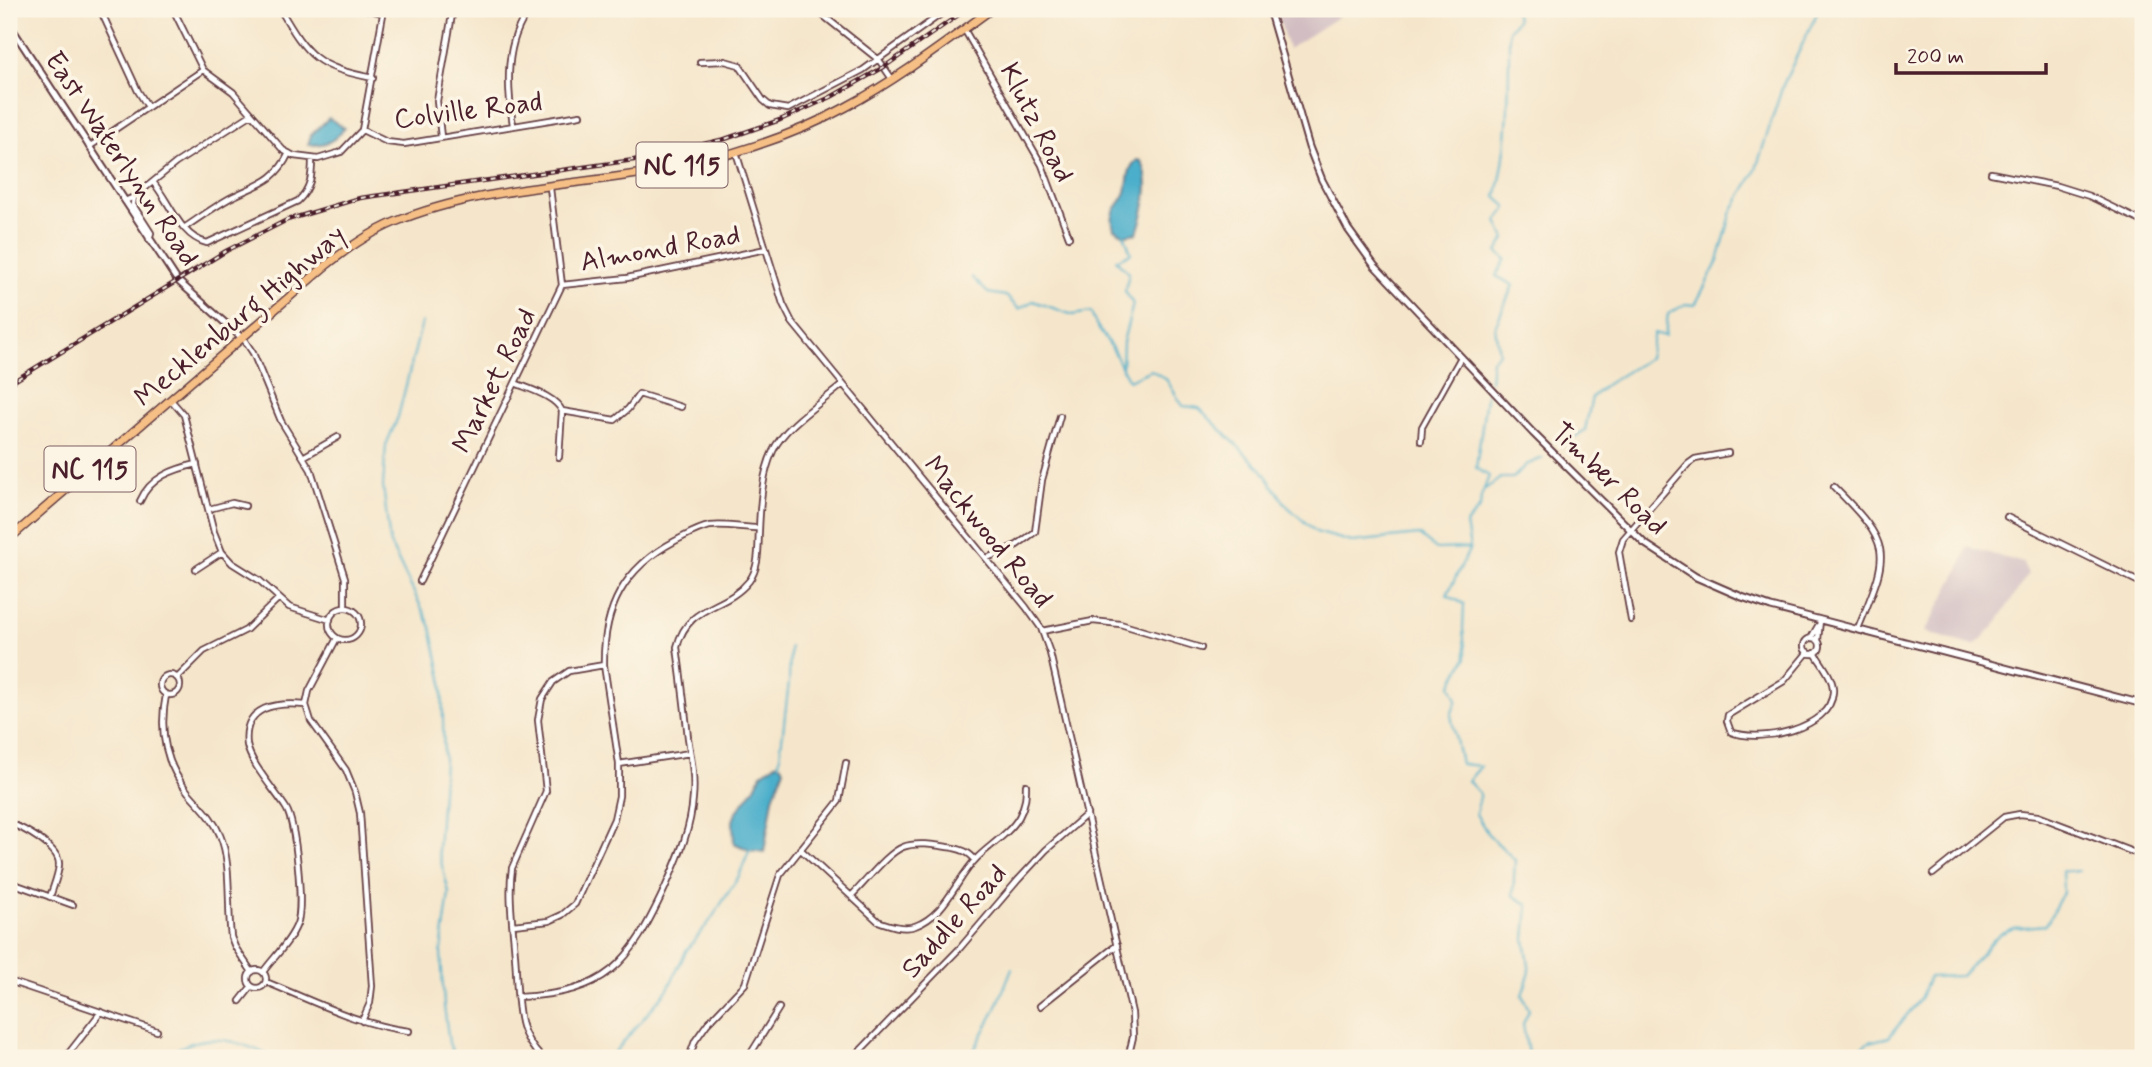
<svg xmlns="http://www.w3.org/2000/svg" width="2152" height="1067" viewBox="0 0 2152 1067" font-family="Mynerve,sans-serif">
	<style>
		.industrial { fill: #d2bec2 }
		.water { fill: #4cafcb; stroke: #4b677b; stroke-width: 2 }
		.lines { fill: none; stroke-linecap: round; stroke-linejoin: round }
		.stream { stroke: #4cafcb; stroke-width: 2 }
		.minor-casing { stroke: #643d43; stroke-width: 8 }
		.tertiary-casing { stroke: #643d43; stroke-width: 9 }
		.primary-casing { stroke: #643d43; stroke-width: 10 }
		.minor { stroke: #fff; stroke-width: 4.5 }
		.tertiary { stroke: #fff; stroke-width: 5 }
		.primary { stroke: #f5bf86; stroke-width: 7 }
		.rail-casing { stroke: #4a1f2b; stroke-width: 4.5 }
		.rail { stroke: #fcf5e5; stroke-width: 2; stroke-dasharray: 5; stroke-linecap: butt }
		.labels { text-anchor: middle; stroke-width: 7; stroke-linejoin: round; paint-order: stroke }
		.shield { fill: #fcf5e5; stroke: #7f5f63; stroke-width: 2 }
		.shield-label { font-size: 26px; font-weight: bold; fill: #4a1f2b }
		.street-label { font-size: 28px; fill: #4a1f2b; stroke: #fcf5e5 }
	</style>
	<rect width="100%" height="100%" fill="#fcf5e5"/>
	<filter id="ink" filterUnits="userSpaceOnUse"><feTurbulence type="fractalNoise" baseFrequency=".0143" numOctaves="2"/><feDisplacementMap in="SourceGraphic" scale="14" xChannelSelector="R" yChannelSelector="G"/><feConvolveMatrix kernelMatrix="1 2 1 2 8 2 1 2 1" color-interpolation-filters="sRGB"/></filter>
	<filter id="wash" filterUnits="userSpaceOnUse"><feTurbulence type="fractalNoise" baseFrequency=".00686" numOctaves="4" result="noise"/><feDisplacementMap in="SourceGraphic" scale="28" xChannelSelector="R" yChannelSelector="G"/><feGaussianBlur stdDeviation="1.57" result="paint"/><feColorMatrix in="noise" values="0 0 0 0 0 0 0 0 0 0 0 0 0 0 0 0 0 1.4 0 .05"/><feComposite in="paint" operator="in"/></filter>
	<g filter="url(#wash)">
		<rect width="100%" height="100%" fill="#f5e6cb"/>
		<!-- industrial -->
		<path class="industrial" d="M 1276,9 L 1350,9 L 1288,49 Z
			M 1968,547 L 2023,563 L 2028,574 L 1994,627 L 1974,646 L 1925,632 L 1959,570 Z"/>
		<!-- water -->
		<path class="water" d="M 329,118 L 344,128 C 335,142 325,145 308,145 L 311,135 Z
			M 1137,160 L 1141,161 C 1153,181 1144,212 1137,233 L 1125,235 L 1114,229 C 1108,209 1121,206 1126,192 C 1129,180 1127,168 1137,160 Z
			M 777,763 L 782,765 L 784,769 L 773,798 L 764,852 L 749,850 L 734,843 L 733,821 L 736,813 L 755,787 L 762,773 Z"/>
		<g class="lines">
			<!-- stream -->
			<path class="stream" d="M 972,277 L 988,293 L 1006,296 L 1019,309 L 1033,301 L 1073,315 L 1091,312 C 1095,328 1105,336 1113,350 C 1119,361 1122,370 1129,380 L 1151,370 L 1166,379 L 1183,406 L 1199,408 L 1262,470 L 1287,506 L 1316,532 L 1352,542 L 1419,535 L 1436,549 L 1469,548
				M 422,322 L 398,417 L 386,445 L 383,486 L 390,544 L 431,627 L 442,679 L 444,762 L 438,850 L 449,893 L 441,952 L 444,1006 L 449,1043 L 455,1058
				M 1122,370 L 1123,342 L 1133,304 L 1125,291 L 1129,273 L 1116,260 L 1131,253 L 1124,234
				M 1490,381 L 1492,360 L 1499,353 L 1495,327 L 1513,285 L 1496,276 L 1506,259 L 1497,252 L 1505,239 L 1497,221 L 1507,207 L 1496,197 C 1510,148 1509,80 1509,29 L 1517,20 L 1515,9
				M 1487,391 L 1476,468 L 1489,476 L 1481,497 L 1480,508 L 1466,524 L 1470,548 L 1447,595 L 1464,604 L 1463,629 L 1466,658 L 1451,685 L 1457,700 L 1451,715 L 1461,764 L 1481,766 L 1468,781 L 1480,794 L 1476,814 L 1488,834 L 1515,860 L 1513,895 L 1528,905 L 1525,939 L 1530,972 L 1522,995 L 1529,1010 L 1523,1024 L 1528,1054 L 1523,1058
				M 1561,446 L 1585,430 L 1592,397 L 1607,384 L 1649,358 L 1654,333 L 1665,336 L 1668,314 L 1686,304 L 1695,305 L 1718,261 L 1732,211 L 1755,172 L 1783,85 L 1819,9
				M 1485,489 L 1501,478 L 1513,478 L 1526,465 L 1543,458
				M 779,764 L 789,682 L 790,647
				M 164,1058 C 201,1029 235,1038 274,1058
				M 610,1058 L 668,989 L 686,951 L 710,921 L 739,876 L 750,849
				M 970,1058 L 995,1011 L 1012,968
				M 1844,1058 L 1869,1042 L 1889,1037 L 1920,999 L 1929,977 L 1961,976 L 1999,934 L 2014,928 L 2046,925 L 2063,892 L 2062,871 L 2078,871"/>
		</g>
	</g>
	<g filter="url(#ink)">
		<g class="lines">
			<!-- minor casing -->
			<g class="minor-casing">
				<path id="minor" d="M 100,9 L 138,91 L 148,107
					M 173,9 L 203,70 L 233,92 L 283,150 L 294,156 L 318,159 L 341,152 L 362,130 L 384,9
					M 280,9 C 308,57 316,67 373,78
					M 366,9 L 383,13
					M 815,9 L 879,60 L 892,79
					M 964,29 L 1042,165 L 1069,237
					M 700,62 L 725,61 L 739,65 L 763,100 L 770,106 L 788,109 L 863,70 L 948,9
					M 513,125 C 507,86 504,42 530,9
					M 362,130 L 387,142 L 404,144 L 580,115
					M 441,137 L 437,101 L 453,9
					M 89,147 L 203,70
					M 736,152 L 783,304 L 792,322 L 1026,607 L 1041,628 L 1050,653 L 1132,1013 L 1133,1037 L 1128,1058
					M 1991,173 L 2057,186 L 2089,196 L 2143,222
					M 153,182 C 170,202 180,237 207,243 L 298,201 C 311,188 312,176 312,159
					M 134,197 L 133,205 L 151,233 L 149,239
					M 125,201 L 134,197 L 176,163 L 252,114
					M 184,228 C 199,218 214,207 230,198 C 257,184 275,183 289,153
					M 562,285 L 627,278 L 766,249
					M 243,338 L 253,353 L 281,421 L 311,470 L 345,578 L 345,608
					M 515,383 C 529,389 555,396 562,411 L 615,420 L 628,409 L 639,394 L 681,407
					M 171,400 L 184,415 L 214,532 L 222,552 L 232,563 L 259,580 L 289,607 L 330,620
					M 1421,441 L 1422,427 L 1461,357
					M 303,457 L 338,437
					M 559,457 L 562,411
					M 1834,487 C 1895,548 1889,552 1858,629
					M 140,501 C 150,477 174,469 197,464
					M 209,509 L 232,503 L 245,506
					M 2007,517 L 2143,584
					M 987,558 L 1017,545 L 1035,532 L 1042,480 L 1060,416
					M 196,569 L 222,552
					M 420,581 L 562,285 L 550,188
					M329 624a16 16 0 1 1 32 0a16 16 0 1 1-32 0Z
					M 1631,620 L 1619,552 L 1623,539 L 1688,464 L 1695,459 L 1728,453
					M 1042,631 L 1093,621 L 1120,624 L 1201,648
					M 337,638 L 309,691 L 306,705 L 311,721 L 346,770 L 355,792 L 360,813 L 372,986 L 370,1003 L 362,1021
					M 1811,638 L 1818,626
					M1804 646a8 8 0 1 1 16 0a8 8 0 1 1-16 0Z
					M 1818,640 L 1820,620
					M 1808,652 L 1784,681 L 1728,715 L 1727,721 L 1731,732 C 1759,743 1831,730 1833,692 C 1834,678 1822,665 1815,653
					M 604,665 C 603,608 624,568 675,541 C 687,535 698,528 710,526 C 726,524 743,528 759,528
					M160 685a10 10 0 1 1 20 0a10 10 0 1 1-20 0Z
					M 177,678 L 204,651 L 246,630 L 278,599
					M 166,695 C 159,730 165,764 188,792 C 200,806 213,817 220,835 C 232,863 227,906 231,937 L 235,947 L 252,972
					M 619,764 L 690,753
					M 9,823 C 23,828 59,847 59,864 C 59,874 53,887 50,897
					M 800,849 L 878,921 C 889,925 903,930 915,926 C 946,915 956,879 977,858 C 990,845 1010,833 1019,817 C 1025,806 1026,797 1026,785
					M 1933,874 L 2004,817 L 2020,814 L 2038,816 L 2143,856
					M 9,882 L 73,905
					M 852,895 C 865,883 887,853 903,847 C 916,842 934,845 947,847 C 957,848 969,851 975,860
					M 513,925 L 549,921 L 562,915 L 575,904 L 614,819 L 619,796 L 619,764 L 604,665 L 569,671 L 553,682 L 542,699 L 538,720 L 546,791 L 512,868 C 508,896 513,927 515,955 C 517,979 516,1004 522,1026 C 526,1039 533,1049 542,1058
					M248 979a9 9 0 1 1 18 0a9 9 0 1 1-18 0Z
					M 263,972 C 274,957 290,942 297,924 C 304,907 296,824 286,808 C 276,792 250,763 247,745 C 242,705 278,702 306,705
					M 9,981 L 157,1031
					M 266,982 C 313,1001 359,1025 409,1031
					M 518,997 C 607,993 629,965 665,888 C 678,858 691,830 693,797 C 695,777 691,757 688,738 C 685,708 681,677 677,647 C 688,603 725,611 749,581 C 760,567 758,546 759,530 C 760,505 762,474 773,451 C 784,426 821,403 842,385
					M 240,1001 L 251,987
					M 1040,1006 L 1117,945
					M 65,1058 L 101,1012
					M 689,1058 L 695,1041 L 707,1024 L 745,984 L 780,875 L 839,801 L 846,763
					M 748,1058 L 779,1008
					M 853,1058 L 960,948 L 1018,880 L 1046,850 L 1087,814"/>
			</g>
			<!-- tertiary casing -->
			<g class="tertiary-casing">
				<path id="tertiary" d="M 1269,9 L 1309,147 L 1322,180 L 1348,229 L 1374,265 L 1533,433 L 1644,543 L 1696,577 L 1742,597 L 1771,607 L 2143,704
					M 9,24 L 177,280 L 242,338"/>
			</g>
			<!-- primary casing -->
			<g class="primary-casing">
				<path id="primary" d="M 9,539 L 323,268 C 345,250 369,233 395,222 C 486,184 595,186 692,164 C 745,151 799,133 846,107 C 898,79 945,43 992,9"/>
			</g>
			<!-- minor -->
			<use href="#minor" class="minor"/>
			<!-- tertiary -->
			<use href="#tertiary" class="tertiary"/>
			<!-- primary -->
			<use href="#primary" class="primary"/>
			<!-- rail casing -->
			<g class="rail-casing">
				<path id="rail" d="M 9,384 L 226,251 L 287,220 L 360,198 L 634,160 L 725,139 L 780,120 L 831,97 L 884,67 L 967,9"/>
			</g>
			<!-- rail -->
			<use href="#rail" class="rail"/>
		</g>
	</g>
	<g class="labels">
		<!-- shield labels -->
		<g class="shield">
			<rect x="636.5" y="142.5" width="91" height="45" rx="5"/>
			<rect x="44.5" y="446.5" width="91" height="45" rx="5"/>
		</g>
		<g class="shield-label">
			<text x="682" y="174">NC 115</text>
			<text x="90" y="478">NC 115</text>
		</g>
		<!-- street labels -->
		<g class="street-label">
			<text transform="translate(468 109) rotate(-7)" y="10">Colville Road</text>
			<text transform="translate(1038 122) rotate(63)" y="10">Klutz Road</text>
			<text transform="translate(123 158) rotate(56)" y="10">East Waterlynn Road</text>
			<text transform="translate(660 247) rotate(-10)" y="10">Almond Road</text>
			<text transform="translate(239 315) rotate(-40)" y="10">Mecklenburg Highway</text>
			<text transform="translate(493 380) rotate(-64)" y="10">Market Road</text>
			<text transform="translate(1610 478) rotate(44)" y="10">Timber Road</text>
			<text transform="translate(989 531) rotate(51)" y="10">Mackwood Road</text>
			<text transform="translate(953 920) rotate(-48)" y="10">Saddle Road</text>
		</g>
	</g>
	<!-- margin -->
	<rect width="2152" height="1067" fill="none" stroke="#fcf5e5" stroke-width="35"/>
	<!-- scale -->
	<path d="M1896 63v10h150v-10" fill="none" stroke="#4a1f2b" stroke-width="3.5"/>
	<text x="1907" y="63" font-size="21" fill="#4a1f2b" stroke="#fcf5e5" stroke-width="5" paint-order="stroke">200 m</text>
</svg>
